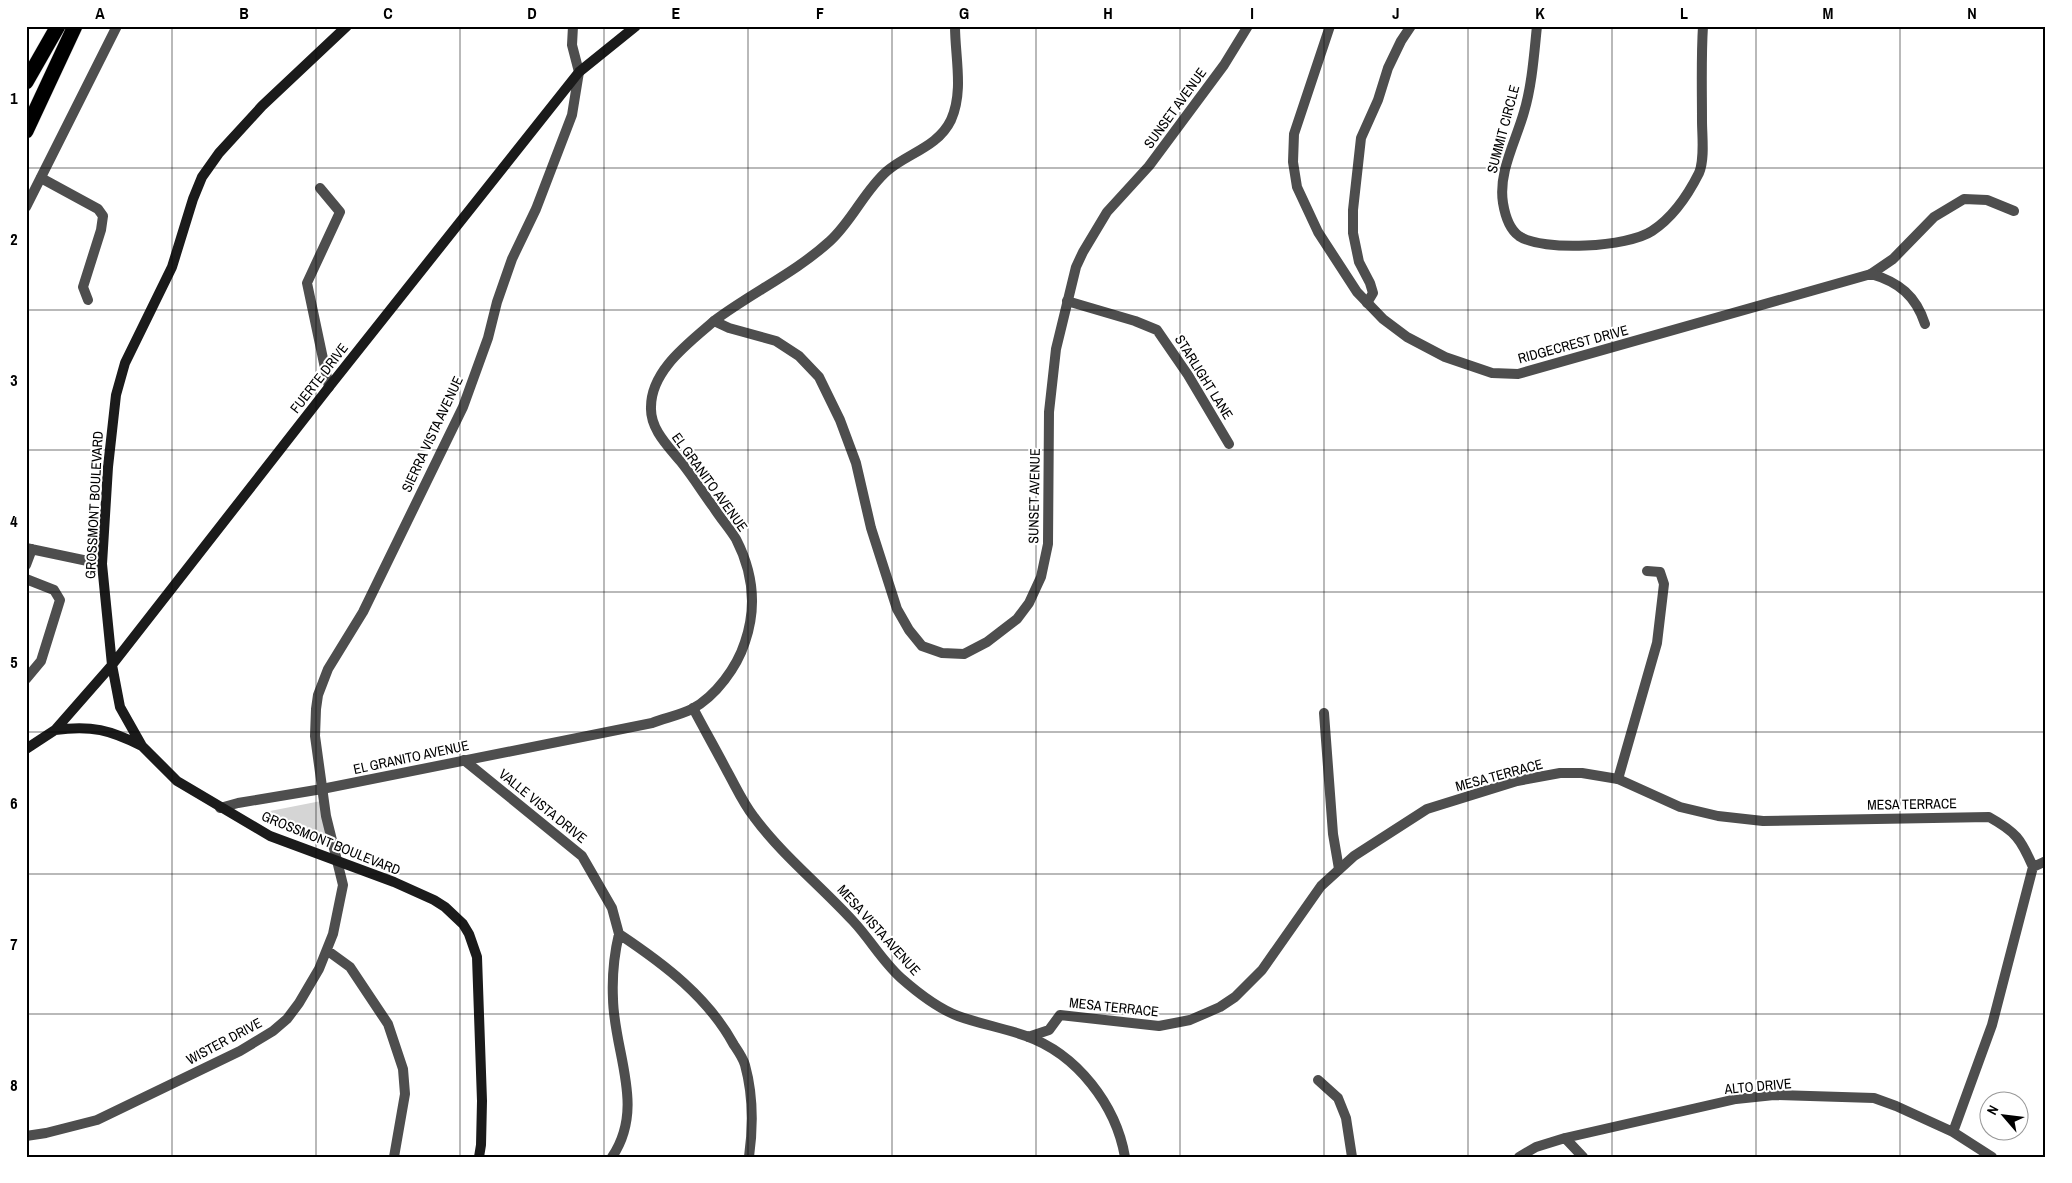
<svg xmlns="http://www.w3.org/2000/svg" width="2072" height="1183" viewBox="0 0 2072 1183" font-family="'Archivo Narrow',sans-serif">
	<style>
		.green { fill: #d5d5d5 }
		.lines { fill: none; stroke-linecap: round; stroke-linejoin: round }
		.motorway-casing { stroke: #dbdbdb; stroke-width: 16 }
		.service { stroke: #4e4e4e; stroke-width: 10 }
		.minor { stroke: #4e4e4e; stroke-width: 10 }
		.tertiary { stroke: #4e4e4e; stroke-width: 10 }
		.secondary { stroke: #1b1b1b; stroke-width: 10 }
		.motorway { stroke: #000; stroke-width: 15 }
		.grid { fill: none; stroke: #000; stroke-width: 1; stroke-opacity: 0.55 }
		.labels { text-anchor: middle; stroke-width: 4; stroke-linejoin: round; paint-order: stroke }
		.street-label { font-size: 14px; fill: #000; stroke: #fff }
		.neatline { fill: none; stroke: #000; stroke-width: 2 }
		.grid-label { font-size: 16px; text-anchor: middle; font-weight: bold; fill: #000 }
	</style>
	<rect width="100%" height="100%" fill="#fff"/>
	<!-- green -->
	<path class="green" d="M 321,801 L 331,846 L 263,818 L 265,812 Z"/>
	<g class="lines">
		<!-- motorway casing -->
		<g class="motorway-casing">
			<path id="motorway" d="M 26,82 L 58,26
				M 26,131 L 75,26"/>
		</g>
		<!-- service -->
		<path class="service" d="M 41,178 L 98,209 L 103,216 L 101,230 L 83,287 L 88,300
			M 1871,274 L 1893,259 L 1934,217 L 1964,199 L 1987,200 L 2014,211
			M 1367,303 L 1373,293 L 1370,283 L 1359,262 L 1353,233 L 1353,210 L 1361,138 L 1378,100 L 1388,68 L 1401,41 L 1411,26
			M 26,548 L 102,564
			M 26,565 L 32,549
			M 26,579 L 54,590 L 60,600 L 41,661 L 26,679
			M 1324,713 L 1333,834 L 1339,869
			M 1618,779 L 1657,643 L 1664,584 L 1660,572 L 1647,571"/>
		<!-- minor -->
		<path class="minor" d="M 1330,26 L 1294,134 L 1293,162 L 1297,187 L 1318,232 L 1357,292 L 1383,319 L 1407,337 L 1445,357 L 1492,373 L 1518,374 L 1871,274 C 1899,282 1916,296 1925,324
			M 1537,26 C 1534,55 1532,85 1524,112 C 1516,141 1498,172 1503,203 C 1505,215 1509,229 1519,236 C 1543,252 1628,247 1652,231 C 1672,218 1688,195 1699,173 C 1705,159 1702,136 1702,121 C 1702,89 1701,58 1703,26
			M 320,188 L 340,212 L 307,283 L 329,387
			M 26,207 L 117,26
			M 1067,301 L 1135,321 L 1157,330 L 1188,375 L 1229,444
			M 714,321 C 751,293 795,273 830,241 C 852,221 865,190 887,171 C 908,153 938,147 951,120 C 964,91 955,57 955,26
			M 693,708 C 704,729 716,750 727,771 C 736,787 743,803 754,817 C 782,855 821,886 853,921 C 870,939 882,961 901,978 C 918,993 937,1008 958,1016 C 980,1024 1004,1028 1026,1036 C 1077,1054 1116,1105 1125,1157
			M 464,760 L 582,856 L 612,908 L 619,934
			M 2033,867 L 2046,861
			M 328,951 L 350,967 L 388,1024 L 403,1069 L 405,1094 L 394,1157
			M 1028,1037 L 1049,1030 L 1060,1015 L 1159,1026 L 1190,1020 L 1220,1007 L 1235,997 L 1262,970 L 1321,886 L 1354,856 L 1427,809 L 1517,781 L 1560,773 L 1582,773 L 1618,779 L 1680,807 L 1718,816 L 1763,821 L 1989,817 C 2016,832 2021,839 2033,867 L 1992,1025 L 1953,1132
			M 1318,1080 L 1338,1098 L 1346,1118 L 1352,1157
			M 26,1136 L 46,1133 L 97,1120 L 240,1051 L 273,1031 L 287,1019 L 299,1003 L 319,969 L 333,934 L 343,885 L 326,816 L 315,736 L 316,709 L 318,695 L 328,669 L 363,612 L 463,407 L 488,338 L 497,302 L 512,259 L 536,209 L 572,115 L 579,72 L 572,45 L 573,26
			M 1565,1138 L 1583,1157
			M 612,1157 C 646,1107 614,1053 613,999 C 612,978 614,955 619,934 C 664,964 708,997 734,1045 C 738,1051 743,1058 745,1065 C 753,1094 753,1128 749,1157
			M 1519,1157 L 1536,1147 L 1565,1138 L 1736,1099 L 1774,1095 L 1874,1098 L 1896,1106 L 1953,1132 L 1992,1157"/>
		<!-- tertiary -->
		<path class="tertiary" d="M 220,808 L 238,803 L 322,789 L 652,723 C 665,718 680,715 692,709 C 716,696 737,667 745,642 C 757,607 753,572 736,539 C 730,529 721,519 714,508 C 703,493 693,477 681,462 C 668,446 650,429 651,407 C 651,370 689,343 714,321 L 729,328 L 776,341 L 799,356 L 819,377 L 840,420 L 856,463 L 871,528 L 897,609 L 909,630 L 922,646 L 942,653 L 964,654 L 987,642 L 1017,619 L 1029,603 L 1041,577 L 1048,544 L 1049,412 L 1056,349 L 1076,267 L 1083,252 L 1107,212 L 1149,166 L 1224,65 L 1248,26"/>
		<!-- secondary -->
		<path class="secondary" d="M 347,26 L 262,106 L 219,153 L 202,177 L 193,199 L 172,267 L 125,363 L 116,395 L 108,467 L 102,564 L 112,665 L 120,707 L 142,746 L 177,781 L 270,836 L 394,882 L 434,900 L 445,907 L 463,924 L 469,934 L 477,957 L 482,1101 L 481,1145 L 479,1157
			M 55,730 C 92,725 110,730 142,746
			M 26,749 L 55,730 L 112,665 L 329,387 L 579,72 L 636,26"/>
		<!-- motorway -->
		<use href="#motorway" class="motorway"/>
	</g>
	<!-- grid -->
	<path class="grid" d="M 172,26 L 172,1157M 316,26 L 316,1157M 460,26 L 460,1157M 604,26 L 604,1157M 748,26 L 748,1157M 892,26 L 892,1157M 1036,26 L 1036,1157M 1180,26 L 1180,1157M 1324,26 L 1324,1157M 1468,26 L 1468,1157M 1612,26 L 1612,1157M 1756,26 L 1756,1157M 1900,26 L 1900,1157M 26,168 L 2046,168M 26,310 L 2046,310M 26,450 L 2046,450M 26,592 L 2046,592M 26,732 L 2046,732M 26,874 L 2046,874M 26,1014 L 2046,1014"/>
	<g class="labels">
		<!-- street labels -->
		<g class="street-label">
			<text transform="translate(1175 108) rotate(-54)" y="5">SUNSET AVENUE</text>
			<text transform="translate(1503 129) rotate(-75)" y="5">SUMMIT CIRCLE</text>
			<text transform="translate(1573 344) rotate(-15)" y="5">RIDGECREST DRIVE</text>
			<text transform="translate(1204 377) rotate(58)" y="5">STARLIGHT LANE</text>
			<text transform="translate(319 378) rotate(-52)" y="5">FUERTE DRIVE</text>
			<text transform="translate(432 434) rotate(-65)" y="5">SIERRA VISTA AVENUE</text>
			<text transform="translate(710 482) rotate(54)" y="5">EL GRANITO AVENUE</text>
			<text transform="translate(1034 496) rotate(-89)" y="5">SUNSET AVENUE</text>
			<text transform="translate(94 505) rotate(-87)" y="5">GROSSMONT BOULEVARD</text>
			<text transform="translate(411 757) rotate(-12)" y="5">EL GRANITO AVENUE</text>
			<text transform="translate(1499 775) rotate(-15)" y="5">MESA TERRACE</text>
			<text transform="translate(1912 804) rotate(-1)" y="5">MESA TERRACE</text>
			<text transform="translate(543 806) rotate(39)" y="5">VALLE VISTA DRIVE</text>
			<text transform="translate(331 843) rotate(22)" y="5">GROSSMONT BOULEVARD</text>
			<text transform="translate(879 930) rotate(48)" y="5">MESA VISTA AVENUE</text>
			<text transform="translate(1114 1007) rotate(6)" y="5">MESA TERRACE</text>
			<text transform="translate(224 1041) rotate(-28)" y="5">WISTER DRIVE</text>
			<text transform="translate(1758 1086) rotate(-5)" y="5">ALTO DRIVE</text>
		</g>
	</g>
	<!-- border -->
	<rect width="2072" height="1183" fill="none" stroke="#ffffff" stroke-width="55"/>
	<!-- north arrow -->
	<g transform="translate(2004 1116) rotate(298)"><circle r="24" fill="#ffffff" stroke="#999999"/>
	<path d="M0-4L9 19L0 12L-9 19Z" fill="#000000"/>
	<text y="-8" font-size="14" font-weight="bold" text-anchor="middle" fill="#000000">N</text>
	</g>
	<rect x="28" y="28" width="2016" height="1128" class="neatline"/>
	<g class="grid-label">
		<text x="100" y="19">A</text>
		<text x="244" y="19">B</text>
		<text x="388" y="19">C</text>
		<text x="532" y="19">D</text>
		<text x="676" y="19">E</text>
		<text x="820" y="19">F</text>
		<text x="964" y="19">G</text>
		<text x="1108" y="19">H</text>
		<text x="1252" y="19">I</text>
		<text x="1396" y="19">J</text>
		<text x="1540" y="19">K</text>
		<text x="1684" y="19">L</text>
		<text x="1828" y="19">M</text>
		<text x="1972" y="19">N</text>
		<text x="14" y="104">1</text>
		<text x="14" y="245">2</text>
		<text x="14" y="386">3</text>
		<text x="14" y="527">4</text>
		<text x="14" y="668">5</text>
		<text x="14" y="809">6</text>
		<text x="14" y="950">7</text>
		<text x="14" y="1091">8</text>
	</g>
</svg>
